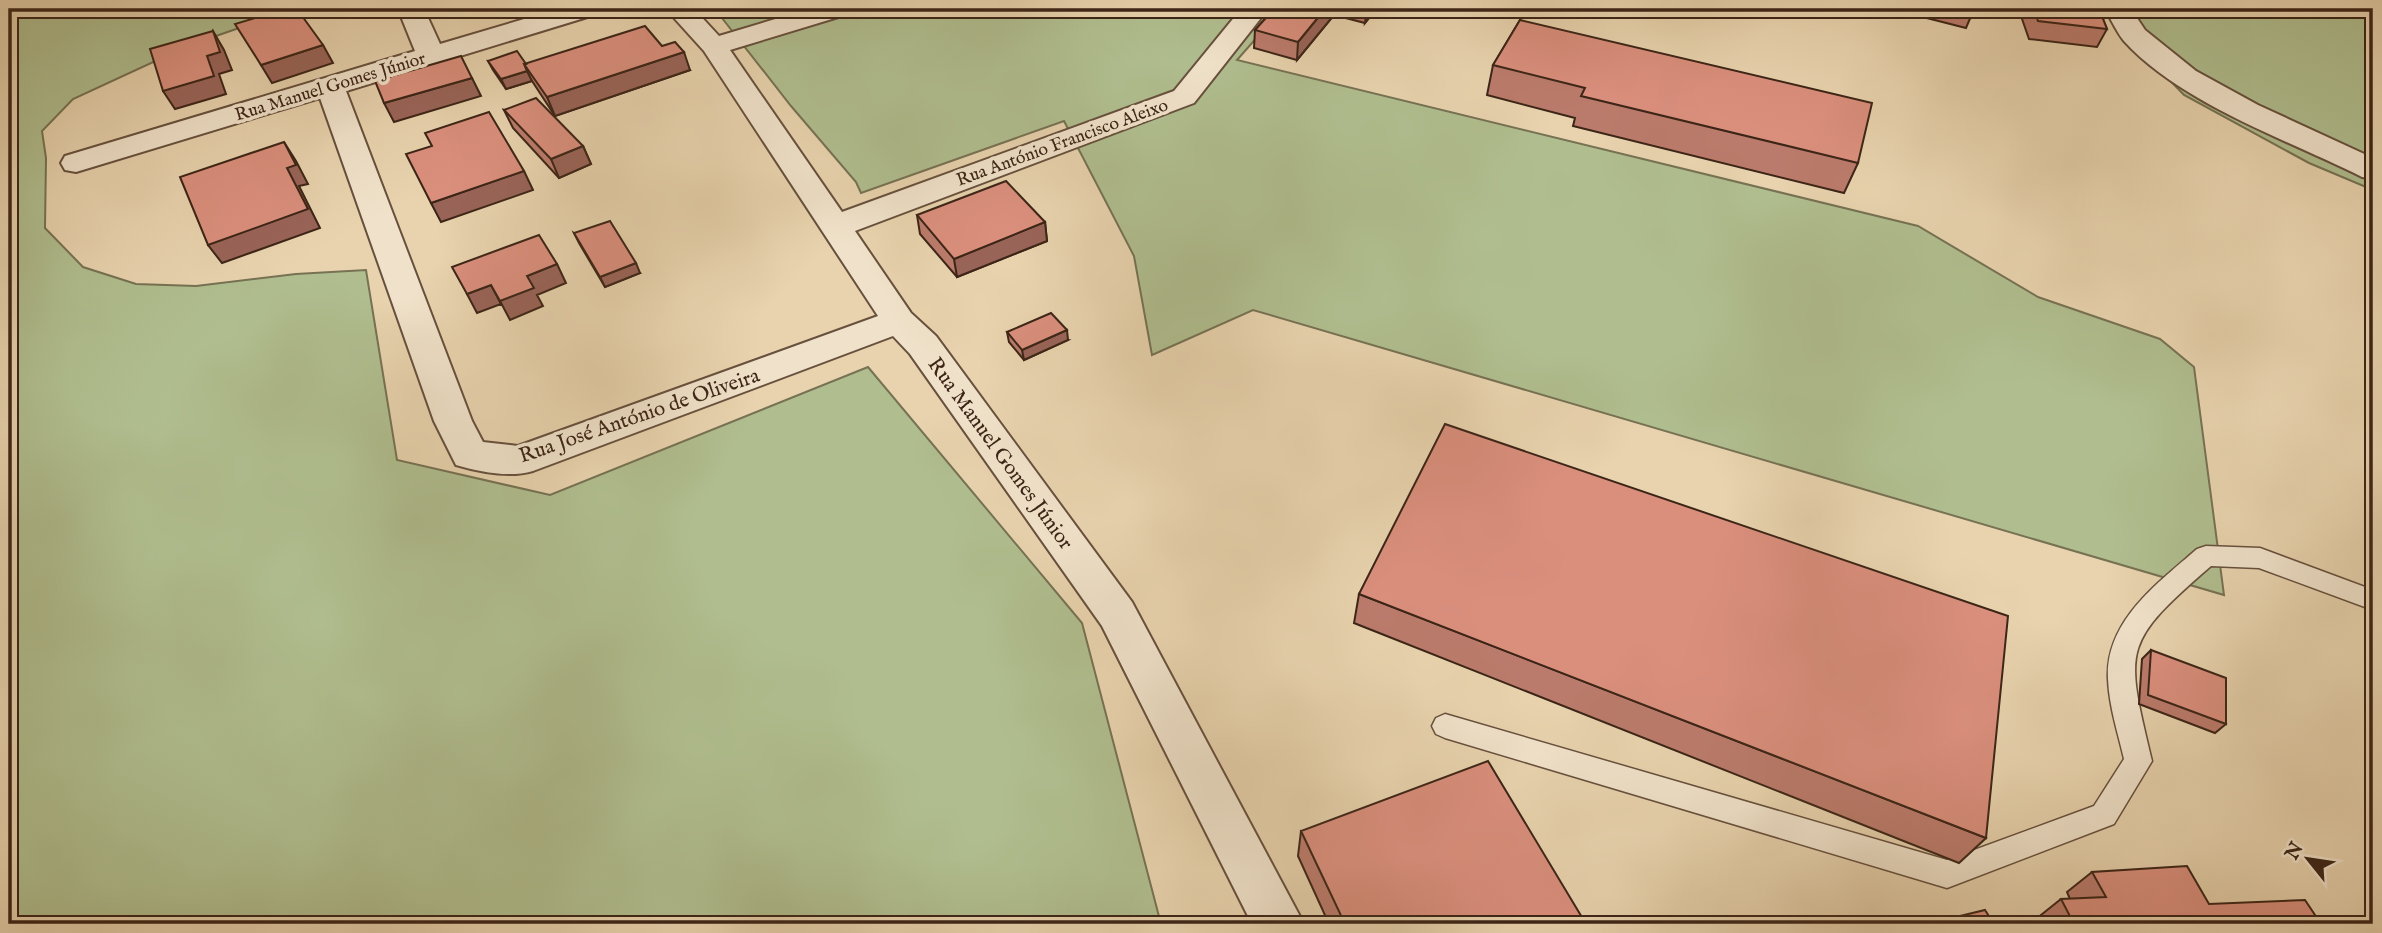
<svg xmlns="http://www.w3.org/2000/svg" width="2382" height="933" viewBox="0 0 2382 933" font-family="'IM FELL English',serif">
	<style>
		.green { fill: #b0be8f; stroke: #767253; stroke-width: 2 }
		.lines { fill: none; stroke-linecap: round; stroke-linejoin: round }
		.lane-casing { stroke: #67503d; stroke-width: 3 }
		.street-casing { stroke: #67503d; stroke-width: 4 }
		.lane { fill: #f0e2ca; fill-rule: evenodd }
		.street { fill: #f0e2ca; fill-rule: evenodd }
		.wall { fill: #bb7b6c; stroke: #3c2517; stroke-width: 2 }
		.shaded-wall { fill: #996458; stroke: #3c2517; stroke-width: 2 }
		.building { fill: #da8f7d; stroke: #3c2517; stroke-width: 2 }
		.labels { text-anchor: middle; stroke-width: 7; stroke-linejoin: round; paint-order: stroke }
		.far-street-label { font-size: 18px; fill: #3c2517; stroke: #f0e2ca }
		.street-label { font-size: 21px; fill: #3c2517; stroke: #f0e2ca }
	</style>
	<rect width="100%" height="100%" fill="#e8d3ae"/>
	<filter id="stains"><feTurbulence type="fractalNoise" baseFrequency=".00286" numOctaves="4"/><feColorMatrix values="0 0 0 0 .2 0 0 0 0 .09 0 0 0 0 .02 0 0 0 .5 -.17"/></filter>
	<radialGradient id="worn" r=".72"><stop offset=".6" stop-color="#630" stop-opacity="0"/><stop offset="1" stop-color="#630" stop-opacity=".3"/></radialGradient>
	<!-- green -->
	<path class="green" d="M 9,9 L 294,9 L 190,45 L 73,99 L 42,131 L 46,158 L 45,228 L 83,267 L 136,284 L 196,286 L 296,274 L 366,270 L 397,460 L 550,495 L 868,367 L 1082,623 L 1161,924 L 9,924 Z
		M 715,9 L 1282,9 L 1237,60 L 1918,226 L 2038,297 L 2160,339 L 2194,367 L 2224,595 L 1253,310 L 1152,355 L 1134,256 L 1064,121 L 861,193 L 856,182 L 791,106 Z
		M 2114,9 L 2373,9 L 2373,190 L 2309,163 L 2184,95 L 2151,61 L 2124,27 Z"/>
	<g class="lines">
		<!-- lane casing -->
		<g class="lane-casing">
			<path id="lane" d="M 2206,546 L 2260,548 L 2373,590 L 2373,610 L 2259,568 L 2211,566 C 2121,644 2125,648 2152,761 L 2114,824 L 1947,888 L 1445,738 L 1436,734 L 1432,726 L 1436,718 L 1445,714 L 1947,860 L 2094,806 L 2124,759 C 2118,733 2109,706 2108,679 C 2105,621 2158,583 2197,549 Z"/>
		</g>
		<!-- street casing -->
		<g class="street-casing">
			<path id="street" d="M 398,9 L 424,9 L 440,44 L 558,9 L 598,9 L 594,15 L 346,91 L 472,421 L 483,442 L 518,446 L 878,316 L 704,51 L 666,9 L 694,9 L 719,36 L 809,9 L 849,9 L 845,15 L 730,50 L 842,212 L 1174,91 L 1241,9 L 1268,9 L 1194,103 L 855,231 L 911,313 L 936,336 L 1132,602 L 1304,924 L 1252,924 L 1102,626 L 910,354 L 893,336 L 533,471 C 509,478 480,472 456,465 L 434,421 L 320,98 L 76,172 L 65,170 L 61,163 L 65,156 L 415,51 Z
				M 2105,9 L 2131,9 L 2145,30 L 2196,71 L 2258,105 L 2373,158 L 2373,179 L 2362,177 C 2288,140 2180,103 2124,41 C 2116,31 2111,19 2105,9 Z"/>
		</g>
		<!-- lane -->
		<use href="#lane" class="lane"/>
		<!-- street -->
		<use href="#street" class="street"/>
	</g>
	<!-- wall -->
	<path class="wall" d="M 1274,9 L 1376,9 L 1365,23 L 1334,15 L 1297,60 L 1254,48 L 1255,30 Z
		M 1917,9 L 1974,9 L 1966,28 L 1915,15 Z
		M 2022,9 L 2099,9 L 2107,29 L 2097,47 L 2029,39 L 2020,13 Z
		M 1520,20 L 1858,163 L 1844,193 L 1573,126 L 1575,118 L 1487,95 L 1493,65 Z
		M 662,46 L 690,70 L 555,116 L 532,81 L 506,89 L 493,70 L 488,61 L 526,64 Z
		M 504,110 L 583,146 L 591,164 L 559,178 L 513,128 Z
		M 917,215 L 1045,222 L 1047,241 L 957,277 L 920,234 Z
		M 574,233 L 640,273 L 605,287 L 579,243 Z
		M 1007,332 L 1068,340 L 1024,360 L 1009,342 Z
		M 1359,594 L 1986,838 L 1959,863 L 1354,623 Z
		M 2151,650 L 2226,724 L 2215,733 L 2139,704 L 2142,659 Z
		M 1301,831 L 1586,924 L 1329,924 L 1298,856 Z
		M 2092,872 L 2209,904 L 2321,924 L 2039,924 L 2036,919 L 2061,899 L 2070,899 L 2067,892 Z"/>
	<!-- shaded-wall -->
	<path class="shaded-wall" d="M 1325,9 L 1334,9 L 1334,15 L 1297,60 L 1298,42 Z
		M 1367,9 L 1376,9 L 1365,23 Z
		M 213,31 L 224,50 L 232,70 L 219,74 L 226,94 L 175,109 L 163,91 L 207,56 Z
		M 323,45 L 333,63 L 272,83 L 261,65 Z
		M 684,52 L 690,70 L 555,116 L 547,97 Z
		M 527,71 L 532,81 L 506,89 L 501,79 Z
		M 472,78 L 481,96 L 394,122 L 384,103 Z
		M 284,142 L 296,161 L 308,184 L 299,186 L 320,228 L 222,263 L 208,245 L 287,168 Z
		M 583,146 L 591,164 L 559,178 L 551,159 Z
		M 524,171 L 533,190 L 441,222 L 431,203 Z
		M 1045,222 L 1047,241 L 957,277 L 954,259 Z
		M 636,263 L 640,273 L 605,287 L 600,277 Z
		M 557,264 L 566,283 L 537,295 L 543,306 L 510,320 L 500,301 L 527,276 Z
		M 491,285 L 501,304 L 477,313 L 467,294 Z
		M 1067,330 L 1068,340 L 1024,360 L 1022,350 Z"/>
	<!-- building -->
	<path class="building" d="M 285,9 L 297,9 L 323,45 L 261,65 L 235,24 Z
		M 1274,9 L 1325,9 L 1298,42 L 1255,30 Z
		M 1933,9 L 1974,9 L 1971,18 Z
		M 2034,9 L 2099,9 L 2107,29 L 2038,21 Z
		M 1520,20 L 1872,103 L 1858,163 L 1581,96 L 1585,88 L 1493,65 Z
		M 645,26 L 662,46 L 675,42 L 684,52 L 547,97 L 524,64 Z
		M 213,31 L 220,52 L 207,56 L 214,76 L 163,91 L 150,49 Z
		M 517,51 L 526,64 L 524,64 L 527,71 L 501,79 L 488,61 Z
		M 461,56 L 472,78 L 384,103 L 375,81 Z
		M 536,98 L 583,146 L 551,159 L 504,110 Z
		M 489,112 L 524,171 L 431,203 L 406,154 L 432,146 L 425,133 Z
		M 284,142 L 296,165 L 287,168 L 308,209 L 208,245 L 180,177 Z
		M 1006,181 L 1045,222 L 954,259 L 917,215 Z
		M 610,221 L 636,263 L 600,277 L 574,233 Z
		M 539,235 L 557,264 L 527,276 L 534,288 L 500,301 L 491,285 L 467,294 L 452,267 Z
		M 1051,313 L 1067,330 L 1022,350 L 1007,332 Z
		M 1445,424 L 2008,616 L 1986,838 L 1359,594 Z
		M 2151,650 L 2226,678 L 2226,724 L 2148,695 Z
		M 1488,761 L 1586,924 L 1345,924 L 1301,831 Z
		M 2187,866 L 2209,904 L 2305,900 L 2321,924 L 2074,924 L 2061,899 L 2106,897 L 2092,872 Z
		M 1985,910 L 1994,924 L 1927,924 Z"/>
	<g class="labels">
		<!-- far-street labels -->
		<g class="far-street-label">
			<text transform="translate(330 86) rotate(-17)" y="6">Rua Manuel Gomes Júnior</text>
			<text transform="translate(1062 142) rotate(-20)" y="6">Rua António Francisco Aleixo</text>
		</g>
		<!-- street labels -->
		<g class="street-label">
			<text transform="translate(639 415) rotate(-19)" y="7">Rua José António de Oliveira</text>
			<text transform="translate(1001 453) rotate(54)" y="7">Rua Manuel Gomes Júnior</text>
		</g>
	</g>
	<!-- margin -->
	<rect width="2382" height="933" fill="none" stroke="#e8d3ae" stroke-width="35"/>
	<rect x="10" y="10" width="2361" height="912" fill="none" stroke="#3c2517" stroke-width="3.5"/>
	<rect x="18" y="18" width="2347" height="898" fill="none" stroke="#3c2517" stroke-width="2"/>
	<!-- north arrow -->
	<g transform="translate(2308 859) rotate(300)" stroke="#f0e2ca" stroke-width="5" paint-order="stroke">
	<path d="M0-5L12 26L0 18L-12 26Z" fill="#3c2517"/>
	<text y="-10" font-size="19" font-weight="bold" text-anchor="middle" fill="#3c2517">N</text>
	</g>
	<rect width="100%" height="100%" filter="url(#stains)"/>
	<rect width="100%" height="100%" fill="url(#worn)"/>
</svg>
